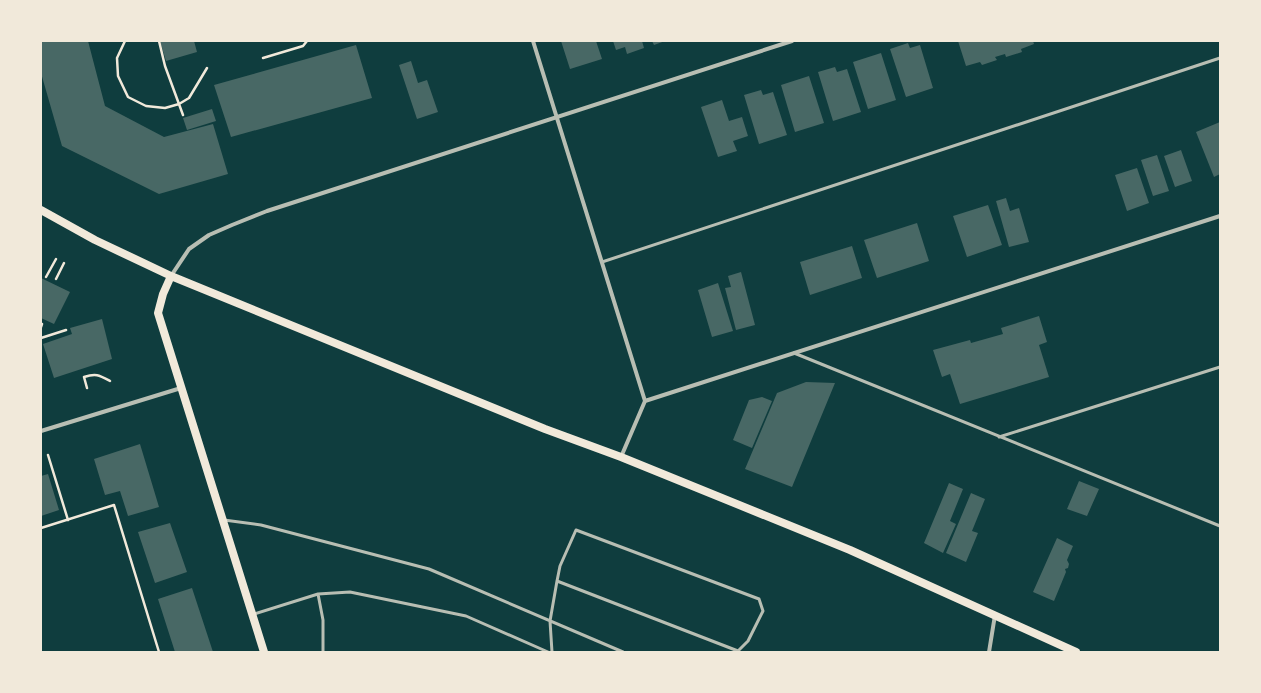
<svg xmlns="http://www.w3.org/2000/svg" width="1261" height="693" viewBox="0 0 1261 693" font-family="'DM Sans',sans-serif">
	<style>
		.building { fill: #486865 }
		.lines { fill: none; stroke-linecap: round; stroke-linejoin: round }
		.path { stroke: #f1e9da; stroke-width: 2.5 }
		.service { stroke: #b8beb3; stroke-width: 3 }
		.minor { stroke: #b8beb3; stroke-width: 4 }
		.secondary { stroke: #f1e9da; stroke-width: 8 }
	</style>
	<rect width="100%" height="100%" fill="#0f3d3e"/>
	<!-- building -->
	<path class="building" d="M 41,41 L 88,41 L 105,106 L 164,137 L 213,124 L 228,174 L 159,194 L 62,146 L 41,73 Z
		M 160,41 L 194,41 L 197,52 L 166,61 Z
		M 561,41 L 596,41 L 602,59 L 570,69 Z
		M 613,41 L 642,41 L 644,48 L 627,54 L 625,47 L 616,50 Z
		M 652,41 L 665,41 L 654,45 Z
		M 958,41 L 1033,41 L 1034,44 L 1021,49 L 1022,52 L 1006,57 L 1005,54 L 995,57 L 997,60 L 982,65 L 980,62 L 966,66 Z
		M 908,43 L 910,48 L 920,45 L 933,88 L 906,97 L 890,49 Z
		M 356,45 L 372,98 L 231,137 L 214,85 Z
		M 881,53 L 896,100 L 868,109 L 853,62 Z
		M 411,61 L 418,83 L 427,80 L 438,112 L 417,119 L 399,65 Z
		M 835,67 L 837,72 L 847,69 L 861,112 L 833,121 L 818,72 Z
		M 809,76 L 824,123 L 795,132 L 781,85 Z
		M 761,90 L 763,95 L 773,92 L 787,135 L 759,144 L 744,95 Z
		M 722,100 L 729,121 L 742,117 L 748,136 L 733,141 L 737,151 L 718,157 L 701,107 Z
		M 212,109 L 216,121 L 187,130 L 183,118 Z
		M 1220,122 L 1220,174 L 1214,177 L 1196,132 Z
		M 1181,150 L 1192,181 L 1175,187 L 1164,156 Z
		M 1157,155 L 1169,191 L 1153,196 L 1141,160 Z
		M 1137,168 L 1149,203 L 1127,211 L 1115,175 Z
		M 1006,198 L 1010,211 L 1019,208 L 1029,242 L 1009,247 L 996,201 Z
		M 988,205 L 1002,245 L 967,257 L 953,216 Z
		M 917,223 L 929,261 L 877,278 L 864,240 Z
		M 852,246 L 862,278 L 810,295 L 800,262 Z
		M 741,272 L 755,325 L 736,330 L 725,288 L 731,287 L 728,276 Z
		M 41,278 L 70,292 L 54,324 L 41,318 Z
		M 718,283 L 733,331 L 712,337 L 698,290 Z
		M 1039,316 L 1047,342 L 1039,345 L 1049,377 L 960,404 L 950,374 L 942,377 L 933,350 L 970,340 L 971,343 L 1003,334 L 1001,328 Z
		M 102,319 L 112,359 L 54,378 L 43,344 L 72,334 L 70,328 Z
		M 806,382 L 835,383 L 792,487 L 745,469 L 777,393 Z
		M 762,397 L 772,401 L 752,448 L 733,440 L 749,400 Z
		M 140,444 L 159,507 L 128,516 L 120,491 L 105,495 L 94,459 Z
		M 48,474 L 59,510 L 41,516 L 41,476 Z
		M 1079,481 L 1099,489 L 1087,516 L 1067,509 Z
		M 949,483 L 963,489 L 950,521 L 956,524 L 943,553 L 924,543 Z
		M 971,493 L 985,499 L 972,531 L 978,533 L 966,562 L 946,553 Z
		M 170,523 L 187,572 L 155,583 L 138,532 Z
		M 1057,538 L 1073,546 L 1067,560 L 1069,564 L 1068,568 L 1065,569 L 1066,572 L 1054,601 L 1033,592 Z
		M 192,588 L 213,652 L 175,652 L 158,599 Z"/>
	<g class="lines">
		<!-- path -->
		<path class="path" d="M 125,41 L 117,58 L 118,76 L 128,97 L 146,106 L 165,108 L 179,104 L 189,98 L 207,68
			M 159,41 L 165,66 L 183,115
			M 263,58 L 303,46 L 307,41
			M 46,277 L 56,259
			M 56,279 L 64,263
			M 41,327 L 42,324
			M 41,338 L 66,330
			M 87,388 L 84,377 C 96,373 99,375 110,381
			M 48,455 L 68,520
			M 41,528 L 114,505 L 159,652"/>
		<!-- service -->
		<path class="service" d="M 602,262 L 1220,58
			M 794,353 L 1220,526
			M 999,437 L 1220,367
			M 224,520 L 261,525 L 429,569 L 623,652
			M 318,594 L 350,592 L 466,616 L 548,652
			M 254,614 L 318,594 L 323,620 L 323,652
			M 552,652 L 550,621 L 557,581 L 560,566 L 576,530 L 759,599 L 763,611 L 748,641 L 738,651 L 557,581"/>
		<!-- minor -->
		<path class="minor" d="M 533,41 L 645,401 L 621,457
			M 171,276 L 189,249 L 209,235 L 232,225 L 267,211 L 792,41
			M 645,401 L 1220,216
			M 41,431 L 181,388
			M 989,652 L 995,615"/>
		<!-- secondary -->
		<path class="secondary" d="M 41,210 L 95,240 L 171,276 L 545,429 L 621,457 L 850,550 L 1076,652
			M 171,276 L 163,294 L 158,313 L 264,652"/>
	</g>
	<!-- border -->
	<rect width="1261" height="693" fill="none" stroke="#f1e9da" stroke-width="84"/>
</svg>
